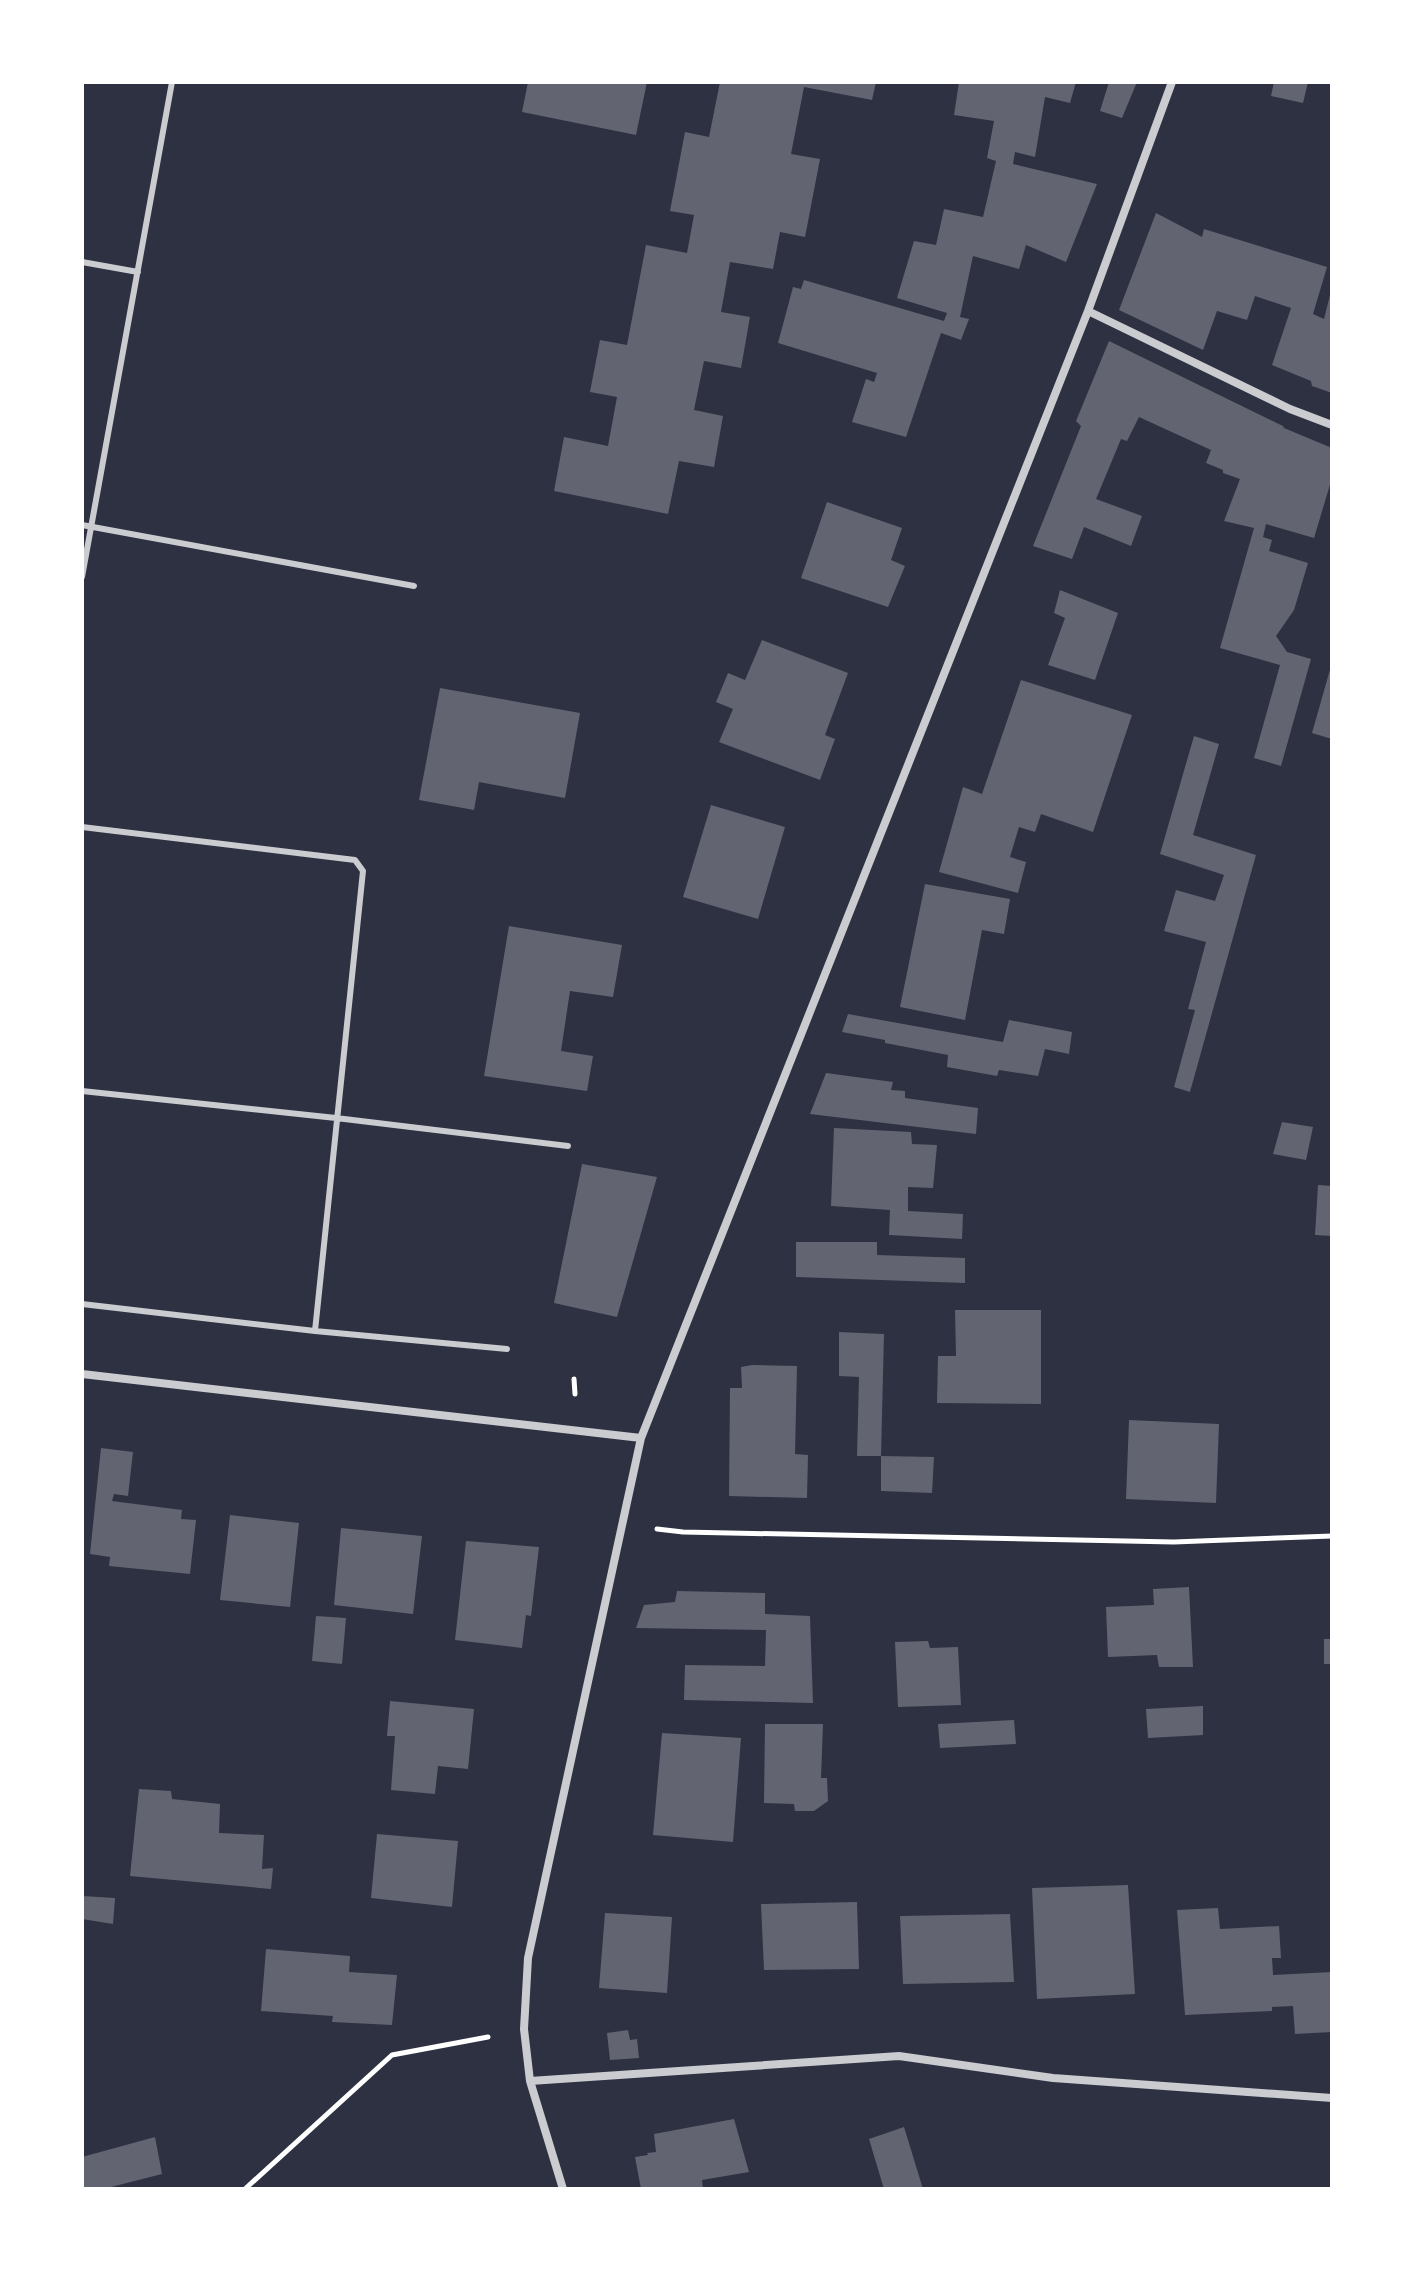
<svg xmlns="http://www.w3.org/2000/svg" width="1414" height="2271" viewBox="0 0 1414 2271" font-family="Arial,sans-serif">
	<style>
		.building { fill: #626471 }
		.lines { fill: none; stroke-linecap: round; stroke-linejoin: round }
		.path { stroke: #fff; stroke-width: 5 }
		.service { stroke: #caccd0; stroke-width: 6 }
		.minor { stroke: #caccd0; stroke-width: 8 }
	</style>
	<rect width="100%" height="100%" fill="#2d3142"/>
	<!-- building -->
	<path class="building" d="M 528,82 L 647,82 L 636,135 L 522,112 Z
		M 720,82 L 876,82 L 872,100 L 804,87 L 791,154 L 820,159 L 805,237 L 780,232 L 773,269 L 730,262 L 721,312 L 750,317 L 741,368 L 704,361 L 694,410 L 723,416 L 714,467 L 679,461 L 668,514 L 554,491 L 564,437 L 608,446 L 617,397 L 590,392 L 600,340 L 627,345 L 646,245 L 687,253 L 694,215 L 670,211 L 685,132 L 709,137 Z
		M 959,82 L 1076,82 L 1070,103 L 1045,97 L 1035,157 L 1015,152 L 1013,164 L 1097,184 L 1066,262 L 1026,245 L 1019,269 L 973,256 L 960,317 L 969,319 L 961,340 L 941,333 L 906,437 L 852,422 L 866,379 L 874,382 L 877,373 L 778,343 L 793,287 L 801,289 L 804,280 L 944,321 L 947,313 L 897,298 L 914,241 L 936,245 L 944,209 L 983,217 L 996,161 L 987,158 L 994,121 L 954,115 Z
		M 1109,82 L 1137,82 L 1122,118 L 1100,111 Z
		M 1274,82 L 1308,82 L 1303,103 L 1271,96 Z
		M 1156,213 L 1202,237 L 1204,229 L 1327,267 L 1313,314 L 1324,319 L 1332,287 L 1332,393 L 1312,386 L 1311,381 L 1272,365 L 1291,308 L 1255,296 L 1247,320 L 1217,311 L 1203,350 L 1119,310 Z
		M 1109,341 L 1283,426 L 1284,428 L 1332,448 L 1332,478 L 1314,538 L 1266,524 L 1263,537 L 1272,540 L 1269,551 L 1308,563 L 1294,610 L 1276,636 L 1287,652 L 1311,659 L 1281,766 L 1254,758 L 1280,665 L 1220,648 L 1254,528 L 1224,521 L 1240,479 L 1223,473 L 1223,470 L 1206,463 L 1211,450 L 1139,417 L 1127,441 L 1121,439 L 1096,499 L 1142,516 L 1131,546 L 1084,527 L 1072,559 L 1033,546 L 1081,426 L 1076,421 Z
		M 827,502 L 902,528 L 891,560 L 905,566 L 888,607 L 801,578 Z
		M 1060,590 L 1118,613 L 1095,680 L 1048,665 L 1065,618 L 1054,613 Z
		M 762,640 L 848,673 L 825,735 L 835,739 L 820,780 L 719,742 L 733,709 L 716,702 L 728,673 L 745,680 Z
		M 1331,666 L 1332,666 L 1332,739 L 1312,733 Z
		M 1021,680 L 1132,715 L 1093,832 L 1041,814 L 1035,832 L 1019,827 L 1010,857 L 1026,862 L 1018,893 L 939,872 L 963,787 L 982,794 Z
		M 440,688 L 580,713 L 565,798 L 479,782 L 474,810 L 419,800 Z
		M 1194,736 L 1219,744 L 1193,835 L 1256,855 L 1190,1092 L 1174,1087 L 1195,1010 L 1188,1009 L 1206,942 L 1164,931 L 1176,890 L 1215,901 L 1224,875 L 1160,854 Z
		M 711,805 L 785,827 L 758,919 L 683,897 Z
		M 925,884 L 1010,899 L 1004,934 L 982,930 L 965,1020 L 900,1007 Z
		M 509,926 L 622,945 L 613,997 L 570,991 L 561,1051 L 593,1056 L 587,1091 L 484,1076 Z
		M 848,1014 L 1003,1042 L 1009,1020 L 1072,1032 L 1069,1054 L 1045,1049 L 1038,1076 L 999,1070 L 997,1076 L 947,1067 L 948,1055 L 885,1043 L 885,1040 L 842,1032 Z
		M 826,1073 L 893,1082 L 891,1090 L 905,1091 L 905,1098 L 978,1108 L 976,1134 L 810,1114 Z
		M 1282,1122 L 1313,1127 L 1306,1160 L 1273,1154 Z
		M 834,1128 L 911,1132 L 912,1144 L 937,1145 L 933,1188 L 908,1187 L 908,1211 L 963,1214 L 962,1239 L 889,1235 L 890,1210 L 831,1206 Z
		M 582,1164 L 657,1177 L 617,1317 L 554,1303 Z
		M 1318,1185 L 1332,1186 L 1332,1236 L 1315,1235 Z
		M 796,1242 L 877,1242 L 877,1255 L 965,1258 L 965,1283 L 796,1277 Z
		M 955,1310 L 1041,1310 L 1041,1404 L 937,1403 L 938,1356 L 956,1356 Z
		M 839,1332 L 884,1334 L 881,1456 L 857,1456 L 859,1377 L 839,1376 Z
		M 752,1365 L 797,1366 L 795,1454 L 808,1455 L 807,1498 L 729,1496 L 730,1388 L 742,1388 L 741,1367 Z
		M 1129,1420 L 1219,1424 L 1216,1503 L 1126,1499 Z
		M 101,1448 L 133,1452 L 128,1496 L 114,1494 L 112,1501 L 182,1510 L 181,1519 L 196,1520 L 190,1574 L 109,1566 L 110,1557 L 90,1554 Z
		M 881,1456 L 934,1457 L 932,1493 L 881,1491 Z
		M 230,1515 L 299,1523 L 290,1607 L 220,1600 Z
		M 341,1528 L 422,1536 L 413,1614 L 334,1605 Z
		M 466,1541 L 539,1547 L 531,1616 L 526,1615 L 522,1648 L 455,1640 Z
		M 1189,1587 L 1193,1667 L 1159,1667 L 1157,1655 L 1108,1657 L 1106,1607 L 1154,1605 L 1153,1589 Z
		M 677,1591 L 765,1593 L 765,1614 L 810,1616 L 813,1703 L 684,1700 L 685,1665 L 765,1666 L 766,1630 L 636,1628 L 644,1605 L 675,1602 Z
		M 316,1616 L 346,1618 L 342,1664 L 312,1661 Z
		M 1324,1639 L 1332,1639 L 1332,1664 L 1324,1664 Z
		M 928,1641 L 930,1648 L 958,1647 L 961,1705 L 898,1707 L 895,1642 Z
		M 390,1701 L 474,1709 L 468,1769 L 438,1766 L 435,1794 L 391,1790 L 395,1736 L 387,1736 Z
		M 1203,1706 L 1203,1735 L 1148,1738 L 1146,1709 Z
		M 1014,1720 L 1016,1744 L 940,1748 L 938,1724 Z
		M 765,1724 L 823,1724 L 821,1778 L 827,1778 L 828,1801 L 814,1811 L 795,1811 L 794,1804 L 764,1803 Z
		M 662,1733 L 741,1738 L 733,1842 L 653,1835 Z
		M 139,1789 L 171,1791 L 172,1799 L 220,1804 L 219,1833 L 264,1835 L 262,1869 L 273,1868 L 271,1889 L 130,1876 Z
		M 377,1834 L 458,1841 L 452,1907 L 371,1898 Z
		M 1128,1885 L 1135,1994 L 1037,1999 L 1032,1888 Z
		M 82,1896 L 115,1898 L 113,1924 L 82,1919 Z
		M 857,1902 L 859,1969 L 764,1970 L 761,1904 Z
		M 1218,1908 L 1220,1929 L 1279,1926 L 1281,1958 L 1272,1958 L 1273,1975 L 1332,1972 L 1332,2032 L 1295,2034 L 1293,2006 L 1272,2007 L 1272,2011 L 1185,2015 L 1177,1910 Z
		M 605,1913 L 672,1917 L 667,1993 L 599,1988 Z
		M 1010,1914 L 1014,1982 L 903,1984 L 900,1916 Z
		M 266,1949 L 350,1956 L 349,1972 L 397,1975 L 392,2025 L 332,2022 L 333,2016 L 261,2011 Z
		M 628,2030 L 630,2040 L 637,2039 L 639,2058 L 610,2060 L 607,2033 Z
		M 734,2119 L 749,2172 L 702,2180 L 703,2189 L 641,2189 L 635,2157 L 648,2155 L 647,2153 L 656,2152 L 654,2134 Z
		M 904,2127 L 923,2189 L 884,2189 L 869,2139 Z
		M 155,2137 L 162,2174 L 111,2187 L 112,2189 L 82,2189 L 82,2157 Z"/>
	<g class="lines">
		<!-- path -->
		<path class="path" d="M 574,1379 L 575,1394
			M 657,1529 L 683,1532 L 1174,1542 L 1332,1536
			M 245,2189 L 392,2055 L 488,2037"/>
		<!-- service -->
		<path class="service" d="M 82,262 L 138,272
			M 82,525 L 414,586
			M 82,577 L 172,82
			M 82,827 L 355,860 L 363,871 L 315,1331
			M 82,1091 L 336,1118 L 568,1146
			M 82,1304 L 315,1331 L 507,1349"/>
		<!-- minor -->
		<path class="minor" d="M 1088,311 L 1290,409 L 1332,425
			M 82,1374 L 641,1438
			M 530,2081 L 899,2056 L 1053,2078 L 1332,2098
			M 563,2189 L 530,2081 L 524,2029 L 528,1958 L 641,1438 L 1088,311 L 1172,82"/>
	</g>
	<!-- border -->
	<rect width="1414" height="2271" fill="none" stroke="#ffffff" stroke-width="168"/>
</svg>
